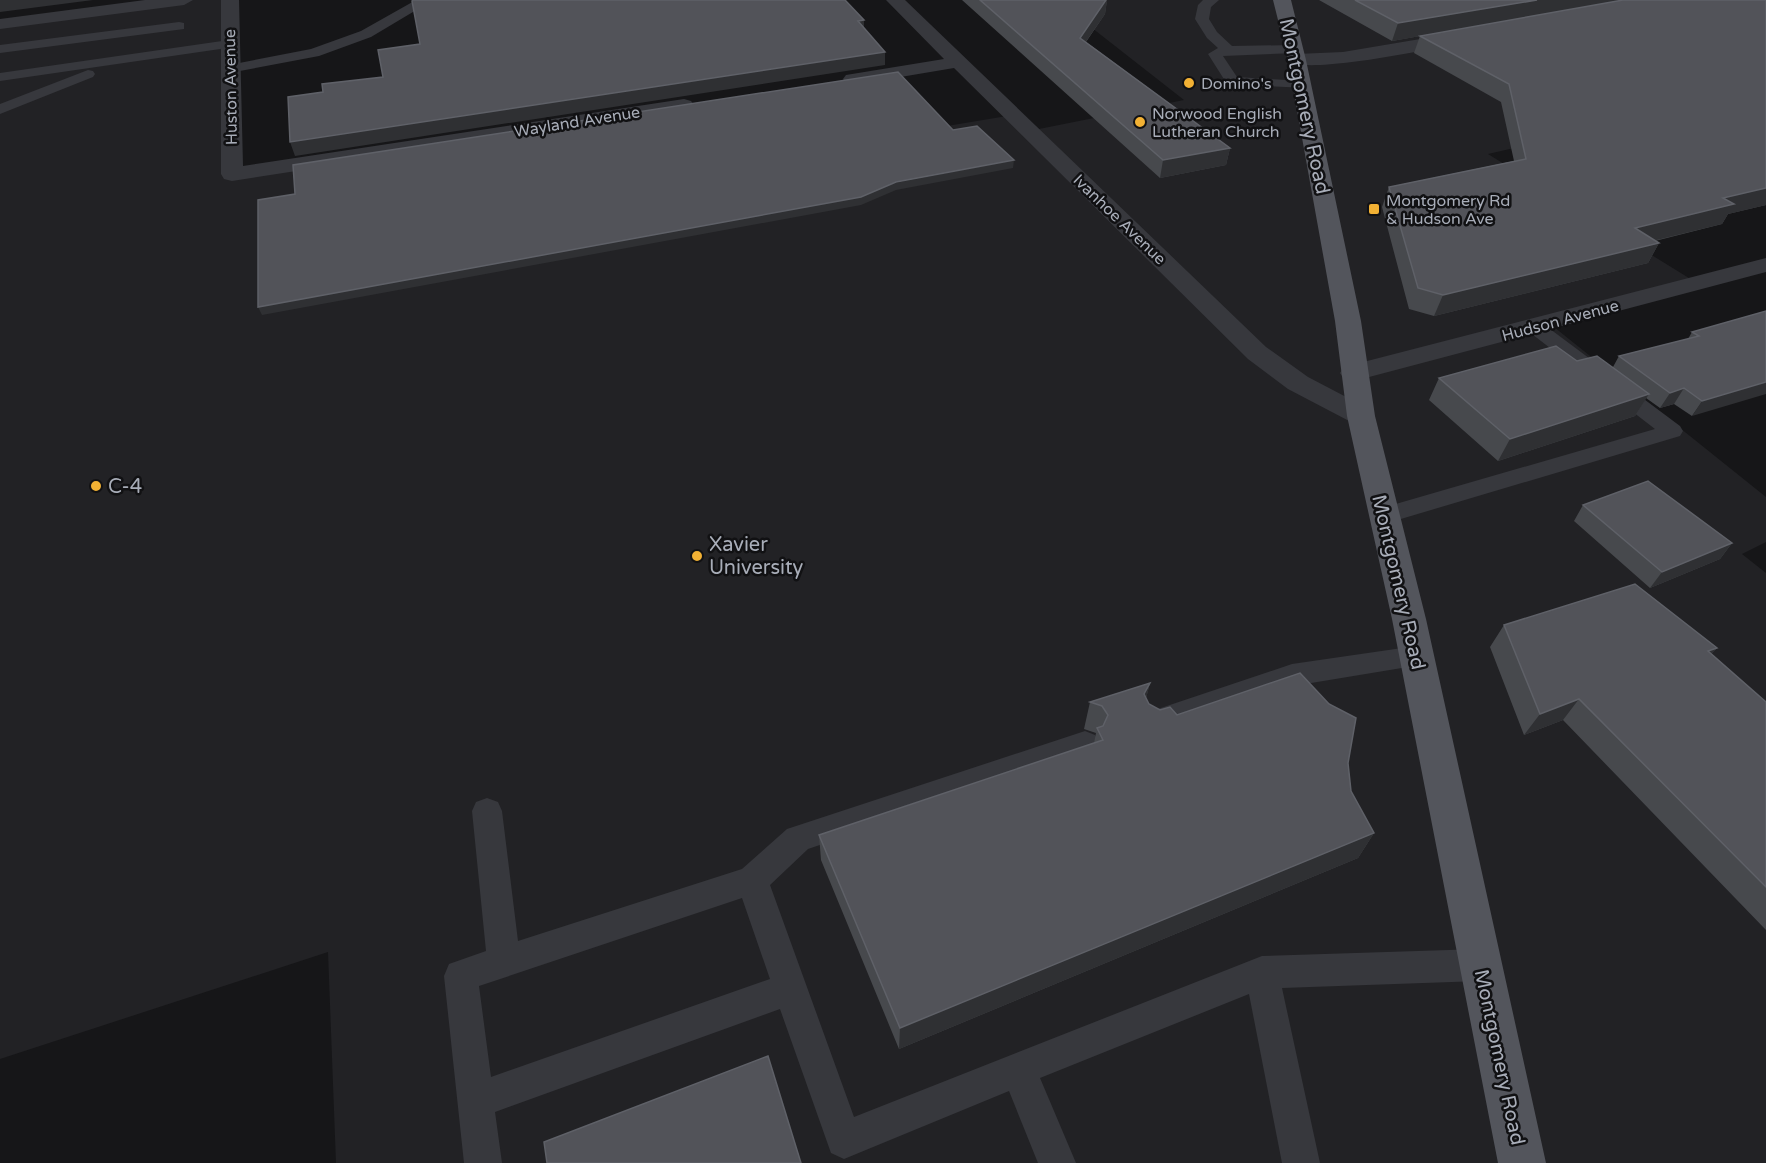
<svg xmlns="http://www.w3.org/2000/svg" width="1766" height="1163" viewBox="0 0 1766 1163" font-family="'Varela Round',sans-serif">
	<style>
		.built { fill: #222225 }
		.lines { fill: none; stroke-linecap: round; stroke-linejoin: round }
		.service { fill: #37383d; fill-rule: evenodd }
		.minor { fill: #37383d; fill-rule: evenodd }
		.primary { fill: #53555c; fill-rule: evenodd }
		.wall { fill: #47494d }
		.shaded-wall { fill: #2f3033 }
		.building { fill: #525359; stroke: #5f6168; stroke-width: 1.5 }
		.poi-dot { fill: #f2b134; stroke: #111113; stroke-width: 2 }
		.labels { text-anchor: middle; stroke-width: 5; stroke-linejoin: round; paint-order: stroke }
		.far-poi-label { font-size: 16px; fill: #a8adb8; stroke: #111113; text-anchor: start }
		.far-street-label { font-size: 16px; fill: #a8adb8; stroke: #111113 }
		.street-label { font-size: 20px; fill: #a8adb8; stroke: #111113 }
		.poi-label { font-size: 20px; fill: #a8adb8; stroke: #111113; text-anchor: start }
	</style>
	<rect width="100%" height="100%" fill="#161618"/>
	<!-- built -->
	<path class="built" d="M 184,0 L 230,0 L 232,174 L 863,140 L 1013,115 L 1029,131 L 1184,100 L 1078,17 L 1107,0 L 1556,0 L 1685,108 L 1488,154 L 1697,283 L 1549,323 L 1766,497 L 1766,542 L 1742,554 L 1766,573 L 1766,1163 L 336,1163 L 328,952 L 0,1059 L 0,24 Z"/>
	<g class="lines">
		<!-- service -->
		<path class="service" d="M 416,0 L 433,0 L 371,37 L 319,56 L 229,73 L 222,69 L 229,65 L 311,49 L 361,31 Z
			M 1203,0 L 1219,0 L 1211,7 L 1209,19 L 1217,32 L 1232,46 L 1295,45 L 1302,49 L 1295,53 L 1223,56 L 1237,77 L 1302,81 L 1309,85 L 1307,88 L 1227,84 L 1208,54 L 1218,48 L 1207,38 L 1195,19 L 1198,5 Z
			M 179,22 L 184,23 L 184,29 L 0,53 L 0,45 Z
			M 229,40 L 234,41 L 234,47 L 0,81 L 0,73 Z
			M 88,70 L 93,71 L 95,74 L 93,77 L 0,114 L 0,104 Z
			M 1535,321 L 1542,323 L 1680,426 L 1683,431 L 1680,436 L 1384,524 L 1375,522 L 1372,516 L 1375,510 L 1655,429 L 1528,331 L 1525,327 L 1528,323 Z
			M 1416,646 L 1426,650 L 1430,657 L 1426,664 L 1293,686 L 1153,734 L 1143,730 L 1139,722 L 1143,714 L 1292,664 Z
			M 1085,731 L 1095,735 L 1099,743 L 1095,751 L 808,849 L 770,885 L 854,1117 L 1262,956 L 1480,949 L 1492,954 L 1497,965 L 1492,976 L 1480,981 L 1282,988 L 1320,1163 L 1282,1163 L 1249,994 L 1040,1078 L 1076,1163 L 1038,1163 L 1009,1091 L 844,1159 L 831,1153 L 780,1009 L 495,1112 L 502,1163 L 464,1163 L 444,976 L 449,964 L 486,951 L 472,811 L 476,802 L 487,798 L 498,802 L 502,811 L 518,941 L 742,869 L 787,829 ZM 742,898 L 770,979 L 491,1077 L 479,986 Z"/>
		<!-- minor -->
		<path class="minor" d="M 145,0 L 193,0 L 184,5 L 0,29 L 0,19 Z
			M 221,0 L 239,0 L 243,166 L 684,99 L 691,101 L 694,105 L 691,109 L 684,111 L 232,181 L 224,179 L 221,174 Z
			M 886,0 L 905,0 L 1266,347 L 1308,377 L 1371,410 L 1375,416 L 1371,422 L 1361,425 L 1351,422 L 1288,389 L 1248,359 L 954,68 L 853,85 L 846,83 L 843,79 L 846,75 L 944,59 Z
			M 1462,32 L 1471,37 L 1468,41 C 1444,47 1299,77 1288,60 L 1297,54 L 1343,52 Z
			M 1766,258 L 1766,272 L 1354,381 L 1344,379 L 1340,373 L 1344,367 Z"/>
		<!-- primary -->
		<path class="primary" d="M 1273,0 L 1291,0 L 1306,60 L 1361,321 L 1375,416 L 1426,619 L 1546,1163 L 1498,1163 L 1392,619 L 1347,416 L 1335,321 L 1288,60 Z"/>
	</g>
	<!-- wall -->
	<path class="wall" d="M 962,0 L 1107,0 L 1105,14 L 1086,42 L 1230,148 L 1226,165 L 1160,178 Z
		M 1319,0 L 1766,0 L 1766,205 L 1728,214 L 1722,224 L 1655,241 L 1659,243 L 1648,263 L 1434,316 L 1409,309 L 1382,207 L 1389,187 L 1514,161 L 1501,102 L 1414,53 L 1420,36 L 1392,41 Z
		M 1766,311 L 1692,416 L 1674,404 L 1660,408 L 1646,398 L 1635,416 L 1498,461 L 1429,400 L 1439,378 L 1577,361 L 1613,367 L 1619,356 L 1688,339 L 1692,332 Z
		M 1583,505 L 1732,543 L 1720,559 L 1650,588 L 1574,521 Z
		M 1504,625 L 1717,648 L 1711,654 L 1766,702 L 1766,930 L 1563,720 L 1524,735 L 1490,647 Z
		M 1150,683 L 1146,698 L 1149,704 L 1160,710 L 1348,763 L 1351,791 L 1374,833 L 1358,858 L 899,1049 L 821,860 L 819,835 L 1094,743 L 1096,733 L 1084,729 L 1090,702 Z"/>
	<!-- shaded-wall -->
	<path class="shaded-wall" d="M 0,0 L 93,0 L 0,12 Z
		M 1106,0 L 1107,0 L 1105,14 L 1078,53 L 1080,38 Z
		M 1537,0 L 1629,0 L 1392,41 L 1398,23 Z
		M 864,20 L 864,32 L 858,21 Z
		M 885,52 L 885,65 L 295,156 L 290,142 Z
		M 1230,148 L 1226,165 L 1160,178 L 1163,160 Z
		M 1014,160 L 1013,168 L 896,190 L 861,205 L 262,315 L 258,307 Z
		M 1766,188 L 1766,205 L 1728,214 L 1722,224 L 1624,248 L 1635,228 L 1723,198 Z
		M 1659,243 L 1648,263 L 1434,316 L 1443,295 Z
		M 1766,382 L 1766,394 L 1692,416 L 1702,401 Z
		M 1684,388 L 1674,404 L 1660,408 L 1670,393 Z
		M 1649,394 L 1635,416 L 1498,461 L 1510,439 Z
		M 1732,543 L 1720,559 L 1650,588 L 1662,572 Z
		M 1717,648 L 1698,669 L 1708,651 Z
		M 1150,683 L 1143,710 L 1144,694 Z
		M 1579,699 L 1563,720 L 1524,735 L 1540,714 Z
		M 1374,833 L 1358,858 L 899,1049 L 900,1028 Z"/>
	<!-- building -->
	<path class="building" d="M 413,0 L 845,0 L 864,20 L 858,21 L 885,52 L 290,142 L 288,97 L 323,92 L 322,84 L 383,77 L 378,50 L 420,44 L 412,1 Z
		M 980,0 L 1106,0 L 1080,38 L 1230,148 L 1163,160 Z
		M 1355,0 L 1537,0 L 1398,23 Z
		M 1623,0 L 1766,0 L 1766,188 L 1723,198 L 1734,204 L 1635,228 L 1659,243 L 1443,295 L 1418,288 L 1389,187 L 1526,159 L 1509,84 L 1420,36 Z
		M 898,72 L 953,130 L 977,126 L 1014,160 L 896,182 L 861,197 L 258,307 L 258,200 L 295,194 L 293,165 Z
		M 1766,311 L 1766,382 L 1702,401 L 1684,388 L 1670,393 L 1619,356 L 1699,336 L 1692,332 Z
		M 1556,346 L 1577,361 L 1597,356 L 1649,394 L 1510,439 L 1439,378 Z
		M 1648,481 L 1732,543 L 1662,572 L 1583,505 Z
		M 1635,584 L 1717,648 L 1708,651 L 1766,702 L 1766,887 L 1579,699 L 1540,714 L 1504,625 Z
		M 1300,673 L 1329,704 L 1356,718 L 1348,763 L 1351,791 L 1374,833 L 900,1028 L 819,835 L 1103,740 L 1097,728 L 1103,726 L 1108,715 L 1102,706 L 1090,702 L 1150,683 L 1144,694 L 1149,704 L 1160,710 L 1170,707 L 1177,715 Z
		M 768,1056 L 801,1163 L 547,1163 L 544,1142 Z"/>
	<!-- markers -->
	<g class="poi-dot">
		<circle cx="1189" cy="83" r="6"/>
		<circle cx="1140" cy="122" r="6"/>
		<rect x="1368" y="203" width="12" height="12" rx="3"/>
		<circle cx="96" cy="486" r="6"/>
		<circle cx="697" cy="556" r="6"/>
	</g>
	<g class="labels">
		<!-- far-poi labels -->
		<g class="far-poi-label">
			<text x="1201" y="89">Domino's</text>
			<text x="1152" y="119">Norwood English<tspan x="1152" dy="18">Lutheran Church</tspan></text>
			<text x="1386" y="206">Montgomery Rd<tspan x="1386" dy="18">&amp; Hudson Ave</tspan></text>
		</g>
		<!-- far-street labels -->
		<g class="far-street-label">
			<text transform="translate(230 87) rotate(-91)" y="6">Huston Avenue</text>
			<text transform="translate(577 121) rotate(-9)" y="6">Wayland Avenue</text>
			<text transform="translate(1120 219) rotate(44)" y="6">Ivanhoe Avenue</text>
			<text transform="translate(1560 320) rotate(-15)" y="6">Hudson Avenue</text>
		</g>
		<!-- street labels -->
		<g class="street-label">
			<text transform="translate(1305 106) rotate(78)" y="7">Montgomery Road</text>
			<text transform="translate(1399 582) rotate(77)" y="7">Montgomery Road</text>
			<text transform="translate(1500 1057) rotate(78)" y="7">Montgomery Road</text>
		</g>
		<!-- poi labels -->
		<g class="poi-label">
			<text x="108" y="493">C-4</text>
			<text x="709" y="551">Xavier<tspan x="709" dy="23">University</tspan></text>
		</g>
	</g>
</svg>
